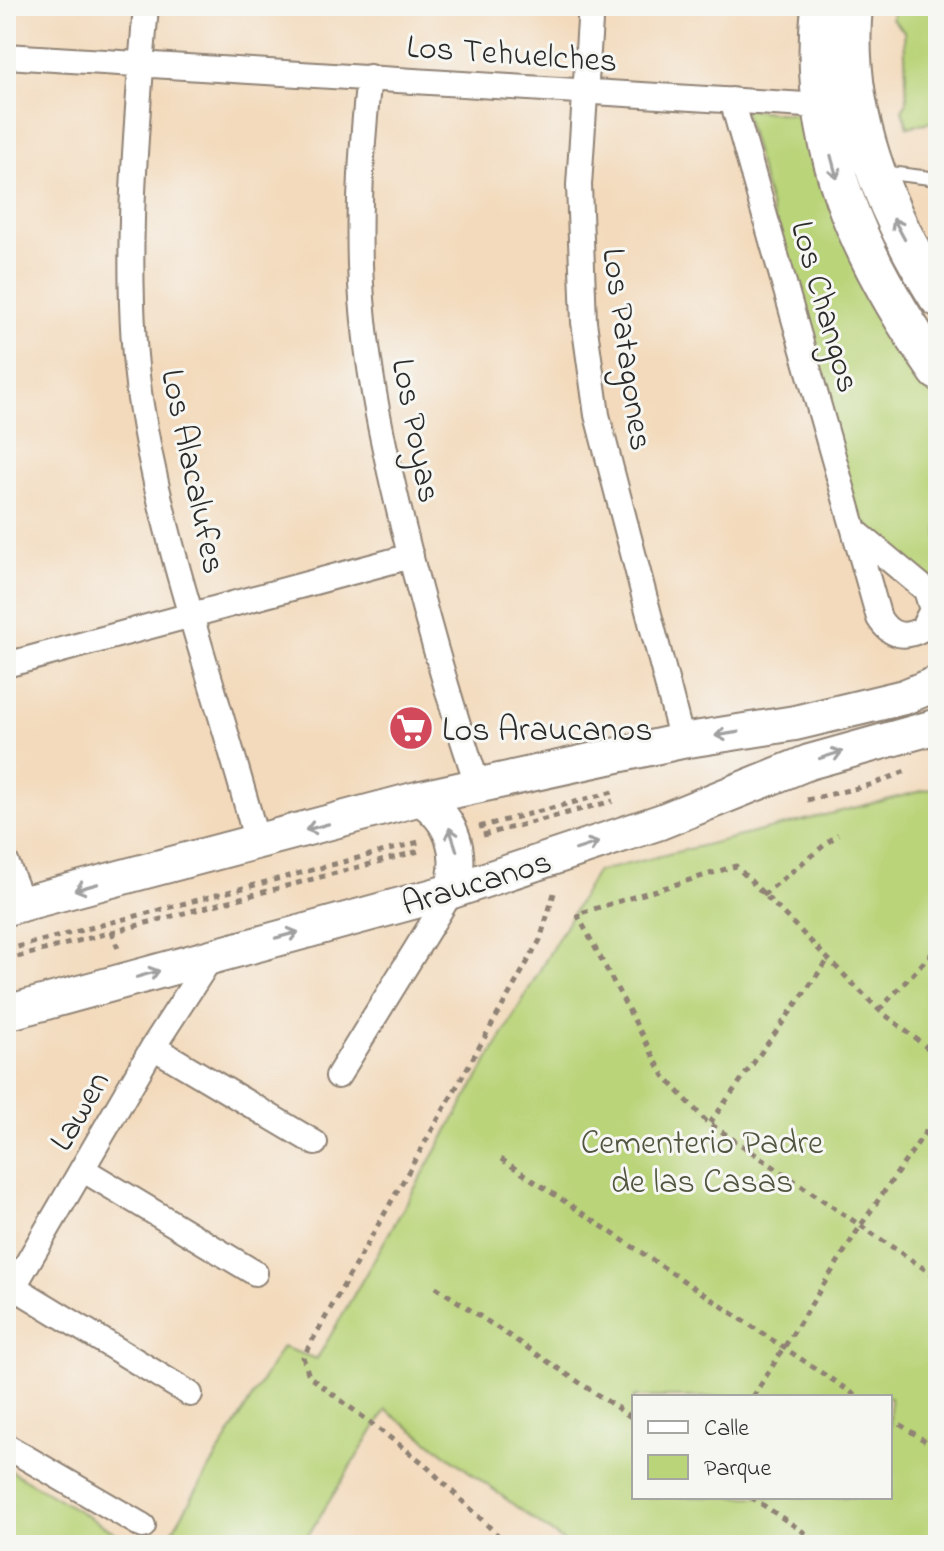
<svg xmlns="http://www.w3.org/2000/svg" width="944" height="1551" viewBox="0 0 944 1551" font-family="'Indie Flower',sans-serif">
	<style>
		.green { fill: #bad479; stroke: #728052; stroke-width: 2; fill-rule: evenodd }
		.lines { fill: none; stroke-linecap: round; stroke-linejoin: round }
		.lane-casing { stroke: #8f8274; stroke-width: 16 }
		.street-casing { stroke: #8f8274; stroke-width: 28 }
		.secondary-casing { stroke: #8f8274; stroke-width: 38 }
		.primary-casing { stroke: #8f8274; stroke-width: 42 }
		.path { stroke: #8f8274; stroke-width: 5; stroke-dasharray: 6 6; stroke-linecap: butt }
		.lane { stroke: #fff; stroke-width: 12 }
		.street { stroke: #fff; stroke-width: 24 }
		.secondary { stroke: #fff; stroke-width: 34 }
		.primary { stroke: #fff; stroke-width: 38 }
		.oneway { stroke: #a0a0a0 }
		.labels { text-anchor: middle; stroke-width: 6; stroke-linejoin: round; paint-order: stroke }
		.street-label { font-size: 34px; fill: #2b2b2b; stroke: #f6f6f2 }
		.poi-label { font-size: 34px; fill: #2b2b2b; stroke: #f6f6f2; text-anchor: start }
		.park-label { font-size: 34px; fill: #4f553e; stroke: #f6f6f2 }
	</style>
	<rect width="100%" height="100%" fill="#f6f6f2"/>
	<filter id="ink" filterUnits="userSpaceOnUse"><feTurbulence type="fractalNoise" baseFrequency=".0125" numOctaves="2"/><feDisplacementMap in="SourceGraphic" scale="16" xChannelSelector="R" yChannelSelector="G"/><feConvolveMatrix kernelMatrix="1 2 1 2 8 2 1 2 1" color-interpolation-filters="sRGB"/></filter>
	<filter id="wash" filterUnits="userSpaceOnUse"><feTurbulence type="fractalNoise" baseFrequency=".006" numOctaves="4" result="noise"/><feDisplacementMap in="SourceGraphic" scale="32" xChannelSelector="R" yChannelSelector="G"/><feGaussianBlur stdDeviation="1.8" result="paint"/><feColorMatrix in="noise" values="0 0 0 0 0 0 0 0 0 0 0 0 0 0 0 0 0 1.4 0 .05"/><feComposite in="paint" operator="in"/></filter>
	<g filter="url(#wash)">
		<rect width="100%" height="100%" fill="#f3dabc"/>
		<!-- green -->
		<path class="green" d="M 894,6 L 938,6 L 938,120 L 908,127 L 902,110 L 907,102 L 904,31 L 892,19 Z
			M 743,109 L 814,117 L 874,288 L 938,396 L 938,590 L 858,518 Z
			M 938,787 L 938,1545 L 568,1545 L 386,1410 L 302,1545 L 164,1545 L 282,1347 L 317,1359 L 596,872 ZM 634,1397 L 890,1397 L 890,1497 L 634,1497 Z
			M 6,1468 L 136,1545 L 6,1545 Z"/>
	</g>
	<g filter="url(#ink)">
		<g class="lines">
			<!-- lane casing -->
			<g class="lane-casing">
				<path id="lane" d="M 882,172 L 938,179"/>
			</g>
			<!-- street casing -->
			<g class="street-casing">
				<path id="street" d="M 146,6 C 136,129 122,277 140,399 C 163,550 219,696 257,843
					M 591,6 L 579,185 L 584,322 L 597,415 L 682,741
					M 6,56 L 822,106
					M 369,77 C 362,140 358,202 360,265 C 364,366 386,461 411,558 C 431,635 452,710 478,786
					M 732,100 L 879,618 C 890,636 904,639 922,629 L 932,610 L 926,590 L 855,531
					M 6,665 L 411,556
					M 6,862 L 23,904
					M 153,1047 L 315,1143
					M 338,1076 L 452,891
					M 82,1169 L 255,1273
					M 14,1287 L 190,1394
					M 6,1300 L 153,1047 L 212,956
					M 6,1446 L 143,1526"/>
			</g>
			<!-- secondary casing -->
			<g class="secondary-casing">
				<path id="secondary" d="M 421,798 C 454,821 463,853 452,891
					M 6,908 L 421,798 L 682,741 L 795,723 L 904,697 L 938,683
					M 6,1013 L 452,891 L 660,822 L 809,762 L 938,726"/>
			</g>
			<!-- primary casing -->
			<g class="primary-casing">
				<path id="primary" d="M 821,6 C 806,145 860,260 938,371
					M 853,6 C 843,112 883,208 938,297"/>
			</g>
			<!-- path -->
			<path class="path" d="M 807,800 L 874,784 L 908,770
				M 479,827 L 613,792
				M 483,835 L 613,801
				M 763,895 L 838,834
				M 112,931 L 119,952
				M 6,950 L 423,841
				M 6,960 L 423,850
				M 879,1010 L 938,947
				M 938,1056 L 879,1010 L 736,866 L 577,914 L 664,1076 L 706,1121 L 938,1278
				M 710,1123 L 828,960
				M 501,1159 L 858,1397
				M 436,1287 L 634,1419
				M 753,1397 L 861,1225 L 938,1114
				M 890,1418 L 938,1449
				M 751,1497 L 823,1545
				M 508,1545 L 422,1462 L 309,1376 L 303,1357 L 540,940 L 555,890"/>
			<!-- lane -->
			<use href="#lane" class="lane"/>
			<!-- street -->
			<use href="#street" class="street"/>
			<!-- secondary -->
			<use href="#secondary" class="secondary"/>
			<!-- primary -->
			<use href="#primary" class="primary"/>
		</g>
		<!-- one-way arrows -->
		<defs><path id="oneway-shaft" d="M-6 0H5M1.5-3L5.5 0L1.5 3" fill="none" stroke-width="1.6" stroke-linecap="round" stroke-linejoin="round" transform="scale(2)"/></defs>
		<g class="oneway">
			<use href="#oneway-shaft" transform="translate(834 167) rotate(75)"/>
			<use href="#oneway-shaft" transform="translate(899 229) rotate(-118)"/>
			<use href="#oneway-shaft" transform="translate(727 734) rotate(171)"/>
			<use href="#oneway-shaft" transform="translate(831 755) rotate(-17)"/>
			<use href="#oneway-shaft" transform="translate(317 827) rotate(165)"/>
			<use href="#oneway-shaft" transform="translate(453 839) rotate(-108)"/>
			<use href="#oneway-shaft" transform="translate(587 846) rotate(-18)"/>
			<use href="#oneway-shaft" transform="translate(86 887) rotate(165)"/>
			<use href="#oneway-shaft" transform="translate(287 935) rotate(-15)"/>
			<use href="#oneway-shaft" transform="translate(148 974) rotate(-16)"/>
		</g>
	</g>
	<!-- icons -->
	<defs>
		<g id="supermarket-disc" transform="scale(2.3)"><circle r="9.5" fill="#d1495b" stroke="#f6f6f2"/><path d="M-6-5.5h2.5l.6 2H6L4.5 2H-2.5L-4.4-4H-6ZM-1.5 3.2a1.3 1.3 0 1 0 .1 0ZM3 3.2a1.3 1.3 0 1 0 .1 0Z" fill="#fff"/></g>
	</defs>
	<g fill-rule="evenodd">
		<use href="#supermarket-disc" x="411" y="728"/>
	</g>
	<g class="labels">
		<!-- street labels -->
		<g class="street-label">
			<text transform="translate(512 52) rotate(4)" y="12">Los Tehuelches</text>
			<text transform="translate(827 306) rotate(74)" y="12">Los Changos</text>
			<text transform="translate(629 349) rotate(82)" y="12">Los Patagones</text>
			<text transform="translate(418 430) rotate(79)" y="12">Los Poyas</text>
			<text transform="translate(195 471) rotate(78)" y="12">Los Alacalufes</text>
			<text transform="translate(476 881) rotate(-17)" y="12">Araucanos</text>
			<text transform="translate(78 1110) rotate(-60)" y="12">Lawen</text>
		</g>
		<!-- poi labels -->
		<g class="poi-label">
			<text x="442" y="740">Los Araucanos</text>
		</g>
		<!-- park labels -->
		<g class="park-label">
			<text x="702" y="1153">Cementerio Padre<tspan x="702" dy="39">de las Casas</tspan></text>
		</g>
	</g>
	<!-- margin -->
	<rect width="944" height="1551" fill="none" stroke="#f6f6f2" stroke-width="32"/>
	<!-- legend -->
	<rect x="632" y="1395" width="260" height="104" fill="#f6f6f2" stroke="#a5a5a2" stroke-width="2"/>
	<rect x="648" y="1421" width="40" height="12" fill="#ffffff" stroke="#a5a5a2" stroke-width="2"/>
	<text x="704" y="1435" font-size="24" fill="#2b2b2b">Calle</text>
	<rect x="648" y="1455" width="40" height="24" fill="#bad479" stroke="#a5a5a2" stroke-width="2"/>
	<text x="704" y="1475" font-size="24" fill="#2b2b2b">Parque</text>
</svg>
